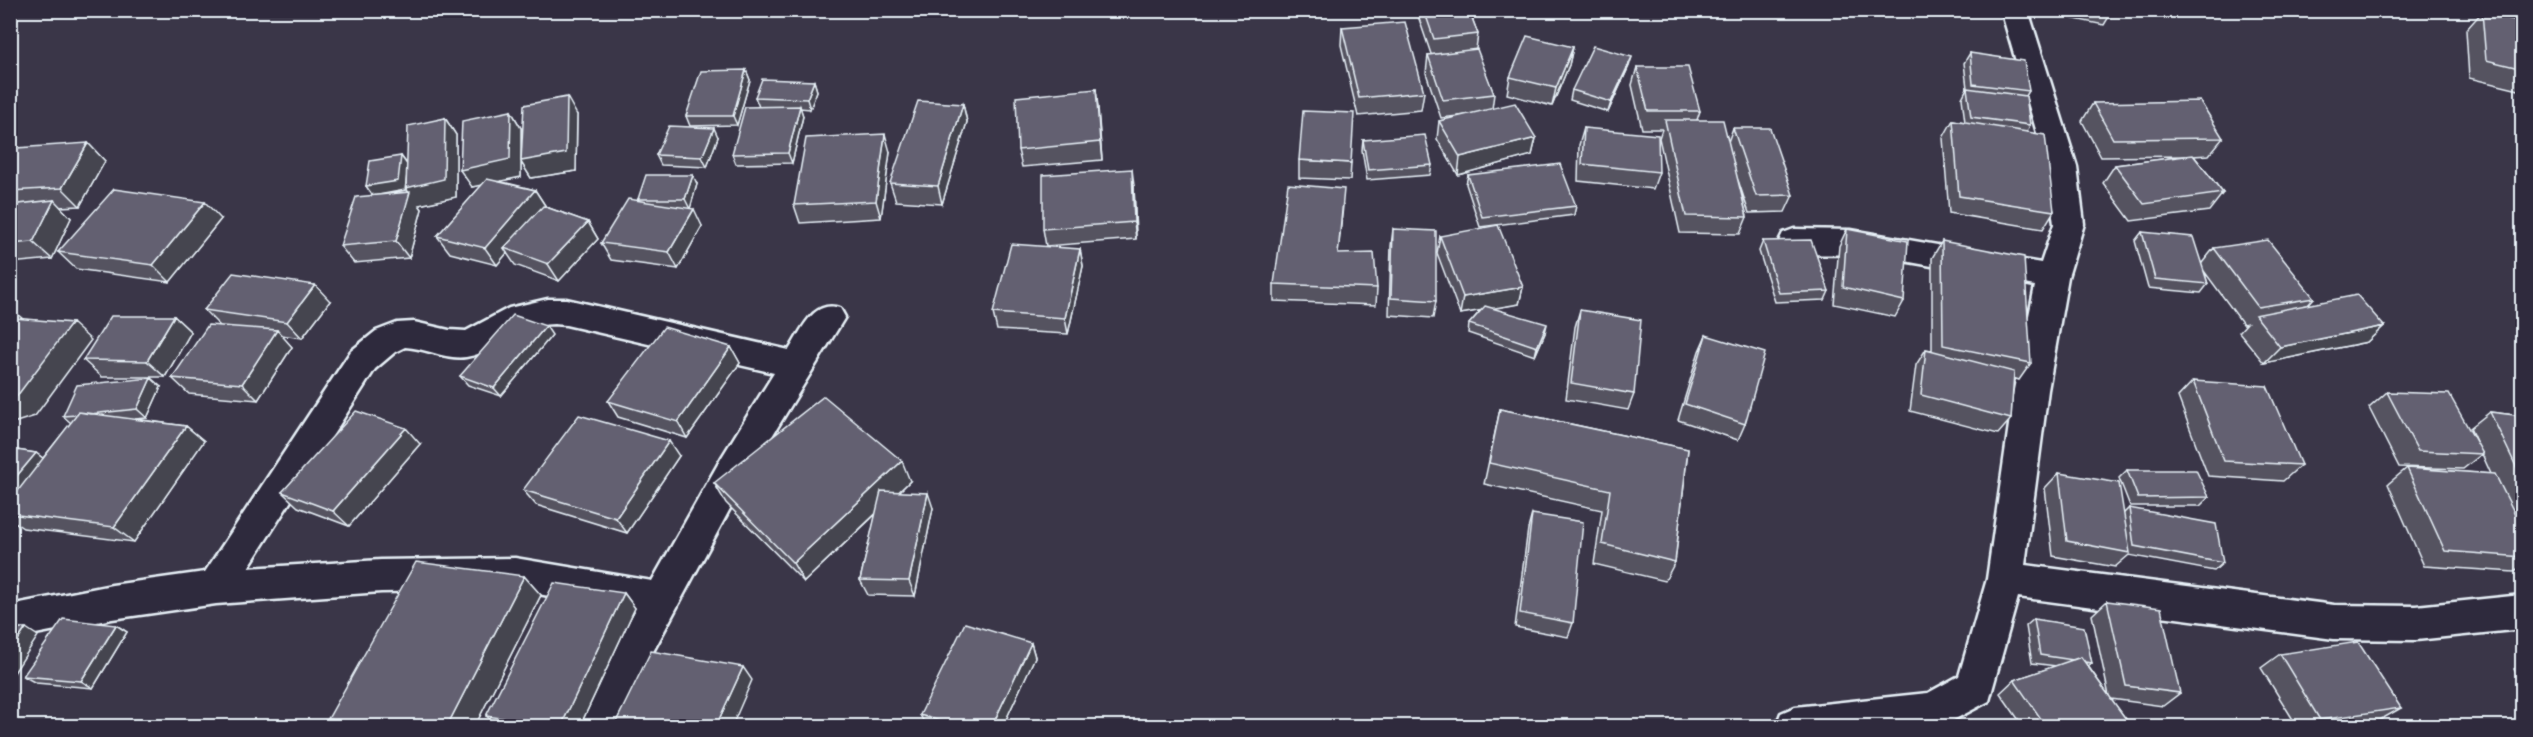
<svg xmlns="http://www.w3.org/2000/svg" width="2533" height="737" viewBox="0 0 2533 737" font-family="Mali,sans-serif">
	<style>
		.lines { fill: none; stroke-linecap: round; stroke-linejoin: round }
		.street-casing { stroke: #e8f1f8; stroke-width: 5 }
		.street { fill: #2f2a3d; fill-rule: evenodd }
		.wall { fill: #555361; stroke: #e8f1f8; stroke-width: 1.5; fill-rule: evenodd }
		.shaded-wall { fill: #45444f; stroke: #e8f1f8; stroke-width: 1.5 }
		.building { fill: #636171; stroke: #e8f1f8; stroke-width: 1.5 }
	</style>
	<rect width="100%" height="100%" fill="#3a3648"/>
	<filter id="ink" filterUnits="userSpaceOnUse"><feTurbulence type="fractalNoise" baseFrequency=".0167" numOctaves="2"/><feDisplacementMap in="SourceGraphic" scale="12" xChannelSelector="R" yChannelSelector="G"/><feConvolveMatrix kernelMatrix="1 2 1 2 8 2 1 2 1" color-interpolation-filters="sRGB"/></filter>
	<g filter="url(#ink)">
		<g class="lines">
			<!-- street casing -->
			<g class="street-casing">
				<path id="street" d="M 2001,10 L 2028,10 L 2077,167 L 2084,224 L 2068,277 L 2048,390 L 2025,565 L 2334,605 L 2416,606 L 2522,595 L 2522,629 L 2416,640 L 2334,639 L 2018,597 L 1989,701 L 1946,724 L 1940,726 L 1776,726 L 1781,713 L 1795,707 L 1928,693 L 1959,676 L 1987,579 L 2014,390 L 2035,286 C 1980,276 1925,263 1870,256 C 1842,253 1810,258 1783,249 L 1779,241 L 1783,233 L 1794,229 L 1851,230 L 2041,263 L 2054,224 L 2047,167 Z
					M 548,299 L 566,299 L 789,350 C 802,330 813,299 840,308 L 845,317 L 747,477 L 613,726 L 572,726 L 635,611 L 515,590 L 381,592 L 216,604 L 112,619 L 10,639 L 10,605 L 112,585 L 205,572 L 351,351 L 376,331 L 397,323 L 414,322 L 449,330 L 466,331 L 509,308 ZM 554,324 L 566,325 L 774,373 L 722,457 L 652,581 L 515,558 L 381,560 L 248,568 L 375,369 L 395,352 L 405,347 C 426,348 446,360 466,357 C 499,352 520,324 554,324 Z"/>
			</g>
			<!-- street -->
			<use href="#street" class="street"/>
		</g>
		<!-- wall -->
		<path class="wall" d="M 1416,10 L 1469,10 L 1478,34 L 1476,49 L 1494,94 L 1492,109 L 1536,138 L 1532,155 L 1458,175 L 1437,139 L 1439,121 L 1467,115 L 1441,118 L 1426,73 L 1428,55 L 1431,54 Z
			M 2040,10 L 2113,10 L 2104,25 L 2040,12 Z
			M 2503,10 L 2523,10 L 2523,91 L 2469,78 L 2466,30 L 2482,12 L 2508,19 Z
			M 1342,27 L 1424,92 L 1421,110 L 1358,116 L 1341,45 Z
			M 1573,47 L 1569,65 L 1552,106 L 1507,94 L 1510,77 Z
			M 1970,53 L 2029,91 L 2026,96 L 2030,125 L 2027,132 L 2054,211 L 2043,229 L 1949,213 L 1943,138 L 1953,120 L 1965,122 L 1962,98 L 1967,88 L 1964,63 Z
			M 1629,66 L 1608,112 L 1570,100 L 1572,90 Z
			M 1637,67 L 1700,111 L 1697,120 L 1728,142 L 1733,128 L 1793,195 L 1785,212 L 1749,213 L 1738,180 L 1747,217 L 1740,234 L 1680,233 L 1659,138 L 1662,129 L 1642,129 L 1632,85 Z
			M 746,70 L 750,80 L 737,125 L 690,126 L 686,116 Z
			M 814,81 L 817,91 L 810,109 L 800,108 L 803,116 L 792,163 L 736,164 L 732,154 L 767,107 L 759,107 L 755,97 Z
			M 1096,89 L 1102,160 L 1022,167 L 1018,150 Z
			M 2093,103 L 2223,138 L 2209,155 L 2194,156 L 2223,193 L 2209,211 L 2131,221 L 2103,183 L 2115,165 L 2186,156 L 2101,157 L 2082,121 Z
			M 963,104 L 967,122 L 942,204 L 896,201 L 890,183 Z
			M 511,111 L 521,128 L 521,152 L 577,115 L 576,171 L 531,178 L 521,162 L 521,177 L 499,181 L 535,190 L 546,207 L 588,222 L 598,239 L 559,281 L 515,265 L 507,253 L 497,265 L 450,253 L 437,236 L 482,185 L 472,187 Z
			M 445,118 L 456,135 L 456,197 L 419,205 L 422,209 L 409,258 L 354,263 L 340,246 L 373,196 L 366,186 L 401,156 L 407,164 ZM 406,177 L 409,192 L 377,195 L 405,190 Z
			M 1584,128 L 1659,172 L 1653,189 L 1578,181 L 1579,145 Z
			M 718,137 L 707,167 L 661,165 L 656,155 Z
			M 1363,140 L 1432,165 L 1430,175 L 1367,180 L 1362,150 Z
			M 88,143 L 105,161 L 80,206 L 60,207 L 71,218 L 52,259 L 10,263 L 10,191 Z
			M 890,152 L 881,218 L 800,223 L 794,205 Z
			M 1299,160 L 1351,163 L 1350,180 L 1299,178 Z
			M 1468,175 L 1576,206 L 1574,215 L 1480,227 L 1466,184 Z
			M 697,184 L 690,208 L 702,226 L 678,269 L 611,260 L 601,243 L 639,201 L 638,199 Z
			M 1134,186 L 1136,239 L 1046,246 L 1043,229 Z
			M 1343,206 L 1338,254 L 1377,288 L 1376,305 L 1274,301 L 1274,284 Z
			M 221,219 L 170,282 L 76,269 L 58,252 Z
			M 1393,229 L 1436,301 L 1433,318 L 1389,315 L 1391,246 Z
			M 1847,229 L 1904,301 L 1895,317 L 1834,304 L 1839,246 Z
			M 2142,232 L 2202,263 L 2214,248 L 2314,298 L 2308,305 L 2384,326 L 2367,342 L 2264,363 L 2239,332 L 2247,323 L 2243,324 L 2204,271 L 2208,284 L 2201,293 L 2148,288 L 2135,241 Z
			M 1440,236 L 1523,287 L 1519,304 L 1492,308 L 1545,333 L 1535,356 L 1468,333 L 1469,324 L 1481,310 L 1460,314 L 1437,253 Z
			M 1763,241 L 1829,291 L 1825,300 L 1775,302 L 1759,251 Z
			M 1942,241 L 2031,363 L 2019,380 L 2013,378 L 2011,419 L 1998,434 L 1910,411 L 1916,365 L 1926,349 L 1932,350 L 1932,258 Z
			M 1080,249 L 1083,266 L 1068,334 L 997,330 L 993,313 Z
			M 330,301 L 302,338 L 281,335 L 292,347 L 258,400 L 189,394 L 172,378 L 220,326 L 204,310 Z
			M 1580,310 L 1634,394 L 1628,410 L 1566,399 L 1575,327 Z
			M 174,316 L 191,332 L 165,377 L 102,377 L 83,360 Z
			M 552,335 L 501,396 L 468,385 L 460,376 Z
			M 1706,335 L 1745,424 L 1738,440 L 1678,420 L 1699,351 Z
			M 731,347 L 740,363 L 687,438 L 618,417 L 608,401 Z
			M 2193,381 L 2301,465 L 2283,481 L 2208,476 L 2178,397 Z
			M 161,387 L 147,418 L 135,419 L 186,426 L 204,441 L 134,542 L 23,528 L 14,522 L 10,527 L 10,449 L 36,453 L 43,458 L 71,423 L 63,416 Z
			M 2387,392 L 2479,448 L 2470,428 L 2490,412 L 2523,416 L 2523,567 L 2514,572 L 2424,566 L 2388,484 L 2407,468 L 2491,474 L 2482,454 L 2463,469 L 2399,467 L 2369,408 Z
			M 1500,409 L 1688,449 L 1675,562 L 1665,581 L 1594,564 L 1602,510 L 1484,484 Z
			M 420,444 L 349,526 L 298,507 L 282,492 Z
			M 679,456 L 627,533 L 536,505 L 523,490 Z
			M 2127,470 L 2209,497 L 2200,506 L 2130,506 L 2119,478 Z
			M 2059,473 L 2124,513 L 2129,508 L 2223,563 L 2214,571 L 2129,555 L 2115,567 L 2053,556 L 2045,488 Z
			M 910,481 L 899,492 L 933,508 L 915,596 L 868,595 L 860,580 L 876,514 L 804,582 L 726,503 L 714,483 Z
			M 1532,514 L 1573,623 L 1568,637 L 1515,627 L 1528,529 Z
			M 524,576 L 541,595 L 475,726 L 339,726 L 328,719 Z
			M 624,593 L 635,608 L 580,726 L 499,726 L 486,716 Z
			M 2107,601 L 2180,693 L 2163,706 L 2111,699 L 2131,726 L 2023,726 L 2000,693 L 2014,680 L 2056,666 L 2032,663 L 2026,626 L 2034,619 L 2092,663 L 2088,666 L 2109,696 L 2092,615 Z
			M 116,625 L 127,632 L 93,688 L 36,683 L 23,676 Z
			M 1031,643 L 1035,657 L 1003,726 L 926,726 L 920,715 Z
			M 2280,654 L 2401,708 L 2380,720 L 2337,726 L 2297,726 L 2261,668 Z
			M 2523,664 L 2523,685 L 2514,669 Z"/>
		<!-- shaded-wall -->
		<path class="shaded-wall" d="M 1573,47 L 1569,65 L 1552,106 L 1556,88 Z
			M 1632,57 L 1629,66 L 1608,112 L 1611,102 Z
			M 746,70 L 750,80 L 737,125 L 733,116 Z
			M 814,81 L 817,91 L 810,109 L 807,99 Z
			M 1096,89 L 1098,107 L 1102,160 L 1100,142 Z
			M 567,97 L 577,115 L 576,171 L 531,178 L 521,162 L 521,177 L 472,187 L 460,170 L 511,111 L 521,128 L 521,161 Z
			M 963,104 L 967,122 L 942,204 L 938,186 Z
			M 800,106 L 803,116 L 792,163 L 788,153 Z
			M 445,118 L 456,135 L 456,197 L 419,205 L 422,209 L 409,258 L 396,241 L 409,193 L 406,188 Z
			M 714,128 L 718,137 L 707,167 L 702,157 Z
			M 885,134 L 890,152 L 881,218 L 876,201 Z
			M 1536,138 L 1532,155 L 1458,175 L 1460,157 Z
			M 88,143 L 105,161 L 80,206 L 62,188 Z
			M 401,156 L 408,166 L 405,190 L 373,196 L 366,186 Z
			M 1132,169 L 1134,186 L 1136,239 L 1134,222 Z
			M 693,175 L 697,184 L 690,209 L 685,199 Z
			M 535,190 L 546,207 L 504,248 L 507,253 L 497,265 L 485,248 Z
			M 54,200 L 71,218 L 52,259 L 33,242 Z
			M 205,202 L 221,219 L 170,282 L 153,265 Z
			M 694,209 L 702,226 L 678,269 L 669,252 Z
			M 588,222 L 598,239 L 559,281 L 548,264 Z
			M 1080,249 L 1083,266 L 1068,334 L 1065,318 Z
			M 315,285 L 330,301 L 302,338 L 287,322 Z
			M 1523,287 L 1519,304 L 1460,314 L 1463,297 Z
			M 17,314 L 28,323 L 10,322 Z
			M 174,316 L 191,332 L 165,377 L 147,361 Z
			M 72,323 L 91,340 L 35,416 L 10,424 L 10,401 Z
			M 1547,324 L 1545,333 L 1535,356 L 1537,347 Z
			M 546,326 L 552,335 L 501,396 L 494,388 Z
			M 2384,326 L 2367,342 L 2264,363 L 2280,347 Z
			M 277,330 L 292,347 L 258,400 L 242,384 Z
			M 731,347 L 740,363 L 687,438 L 678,422 Z
			M 151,378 L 161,387 L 147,418 L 137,409 Z
			M 186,426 L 204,441 L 134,542 L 114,527 Z
			M 406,428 L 420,444 L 349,526 L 333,511 Z
			M 669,441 L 679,456 L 627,533 L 616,518 Z
			M 36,453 L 56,468 L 10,514 L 10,484 Z
			M 902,461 L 910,481 L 804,582 L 793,563 Z
			M 928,493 L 933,508 L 915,596 L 909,581 Z
			M 10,519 L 14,522 L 10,527 Z
			M 524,576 L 541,595 L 475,726 L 447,726 Z
			M 624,593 L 635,608 L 580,726 L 561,726 Z
			M 116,625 L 127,632 L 93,688 L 81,681 Z
			M 26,628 L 38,636 L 10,679 L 10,652 Z
			M 1031,643 L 1035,657 L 1003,726 L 992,726 Z
			M 743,667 L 752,680 L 732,726 L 716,726 Z"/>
		<!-- building -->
		<path class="building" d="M 1424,10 L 1469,10 L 1478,34 L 1434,39 Z
			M 2482,12 L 2523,22 L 2523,69 L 2486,60 Z
			M 1405,22 L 1424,92 L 1359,98 L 1342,27 Z
			M 1527,36 L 1573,47 L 1556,88 L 1510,77 Z
			M 1593,46 L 1632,57 L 1611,102 L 1572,90 Z
			M 1477,49 L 1494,94 L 1443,100 L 1428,55 Z
			M 1970,53 L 2024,61 L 2029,91 L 1973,84 Z
			M 1637,67 L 1688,67 L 1700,111 L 1648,111 Z
			M 746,70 L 733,116 L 686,116 L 701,71 Z
			M 762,79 L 814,81 L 807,99 L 755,97 Z
			M 1967,88 L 2026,96 L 2030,125 L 1971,117 Z
			M 1096,89 L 1100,142 L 1018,150 L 1016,97 Z
			M 567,97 L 566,153 L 521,161 L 524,105 Z
			M 918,101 L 963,104 L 938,186 L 890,183 Z
			M 2200,101 L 2223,138 L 2113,139 L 2093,103 Z
			M 1515,103 L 1536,138 L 1460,157 L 1439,121 Z
			M 800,106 L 788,153 L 732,154 L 745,107 Z
			M 511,111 L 510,159 L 460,170 L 462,121 Z
			M 1303,111 L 1354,113 L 1351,163 L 1299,160 Z
			M 445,118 L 444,179 L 406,188 L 408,126 Z
			M 1665,120 L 1723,120 L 1747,217 L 1686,216 Z
			M 1953,120 L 2045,135 L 2054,211 L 1959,196 Z
			M 669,126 L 714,128 L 702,157 L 656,155 Z
			M 1584,128 L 1658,135 L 1659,172 L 1582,164 Z
			M 1733,128 L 1770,128 L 1793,195 L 1756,196 Z
			M 885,134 L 876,201 L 794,205 L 806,138 Z
			M 1425,135 L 1432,165 L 1368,170 L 1363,140 Z
			M 88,143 L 62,188 L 10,191 L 10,157 L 16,148 Z
			M 2193,155 L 2223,193 L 2144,204 L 2115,165 Z
			M 401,156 L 398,181 L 366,186 L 370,161 Z
			M 1560,164 L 1576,206 L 1482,217 L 1468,175 Z
			M 1132,169 L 1134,222 L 1043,229 L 1043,175 Z
			M 646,175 L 693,175 L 685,199 L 638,199 Z
			M 487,179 L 535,190 L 485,248 L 437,236 Z
			M 1288,184 L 1344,189 L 1338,254 L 1374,253 L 1377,288 L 1274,284 Z
			M 114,189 L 205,202 L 153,265 L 58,252 Z
			M 410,192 L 396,241 L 340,246 L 356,197 Z
			M 628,199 L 694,209 L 669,252 L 601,243 Z
			M 54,200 L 33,242 L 10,244 L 10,205 Z
			M 543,206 L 588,222 L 548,264 L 504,248 Z
			M 1498,225 L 1523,287 L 1463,297 L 1440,236 Z
			M 1393,229 L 1436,231 L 1436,301 L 1391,298 Z
			M 1847,229 L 1908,241 L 1904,301 L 1843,287 Z
			M 2142,232 L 2193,237 L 2208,284 L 2155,279 Z
			M 1811,240 L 1829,291 L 1779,293 L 1763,241 Z
			M 2268,240 L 2314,298 L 2258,307 L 2214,248 Z
			M 1942,241 L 2024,257 L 2031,363 L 1943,345 Z
			M 1011,244 L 1080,249 L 1065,318 L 993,313 Z
			M 233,273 L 315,285 L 287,322 L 204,310 Z
			M 2357,295 L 2384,326 L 2280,347 L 2255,315 Z
			M 1485,306 L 1547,324 L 1537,347 L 1469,324 Z
			M 1580,310 L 1641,320 L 1634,394 L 1571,383 Z
			M 10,313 L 17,314 L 10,322 Z
			M 513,315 L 546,326 L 494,388 L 460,376 Z
			M 111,316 L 174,316 L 147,361 L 83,360 Z
			M 14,318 L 72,323 L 14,400 L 10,401 L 10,322 Z
			M 208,325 L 277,330 L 242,384 L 172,378 Z
			M 664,327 L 731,347 L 678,422 L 608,401 Z
			M 1706,335 L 1765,353 L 1745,424 L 1685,404 Z
			M 1926,349 L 2014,372 L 2011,419 L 1921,395 Z
			M 151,378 L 137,409 L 90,414 L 79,412 L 77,415 L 63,416 L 77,385 Z
			M 2193,381 L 2267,386 L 2301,465 L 2224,461 Z
			M 2387,392 L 2449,394 L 2483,454 L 2418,451 Z
			M 824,396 L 902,461 L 793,563 L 714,483 Z
			M 1500,409 L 1688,449 L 1675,562 L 1602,544 L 1610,490 L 1489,463 Z
			M 356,411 L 406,428 L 333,511 L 282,492 Z
			M 79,412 L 186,426 L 114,527 L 10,514 L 10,501 Z
			M 2490,412 L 2523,416 L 2523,481 Z
			M 579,415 L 669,441 L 616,518 L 523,490 Z
			M 10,449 L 36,453 L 10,484 Z
			M 2407,468 L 2495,474 L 2523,530 L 2523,557 L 2445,551 Z
			M 2127,470 L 2196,470 L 2209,497 L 2138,498 Z
			M 2059,473 L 2119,483 L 2130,553 L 2067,541 Z
			M 881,491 L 928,493 L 909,581 L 860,580 Z
			M 2129,508 L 2216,524 L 2223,563 L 2134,546 Z
			M 1532,514 L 1583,522 L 1573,623 L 1520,613 Z
			M 416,562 L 524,576 L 447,726 L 380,726 L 328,719 Z
			M 554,583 L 624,593 L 561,726 L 486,716 Z
			M 2107,601 L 2161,608 L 2180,693 L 2126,686 Z
			M 63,619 L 116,625 L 81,681 L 23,676 Z
			M 2034,619 L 2084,627 L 2092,663 L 2085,662 L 2081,657 L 2073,660 L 2040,655 Z
			M 965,623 L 1031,643 L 992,726 L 956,726 L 920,715 Z
			M 10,628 L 26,628 L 10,652 Z
			M 2358,642 L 2401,708 L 2320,720 L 2280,654 Z
			M 651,651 L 743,667 L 716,726 L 614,726 Z
			M 2081,657 L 2131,726 L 2046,726 L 2014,680 Z"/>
	</g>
	<!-- margin -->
	<rect width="2533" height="737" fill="none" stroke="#2f2a3d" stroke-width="36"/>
	<rect x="18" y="18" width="2497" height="701" fill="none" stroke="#e8f1f8" stroke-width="2" filter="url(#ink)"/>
</svg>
